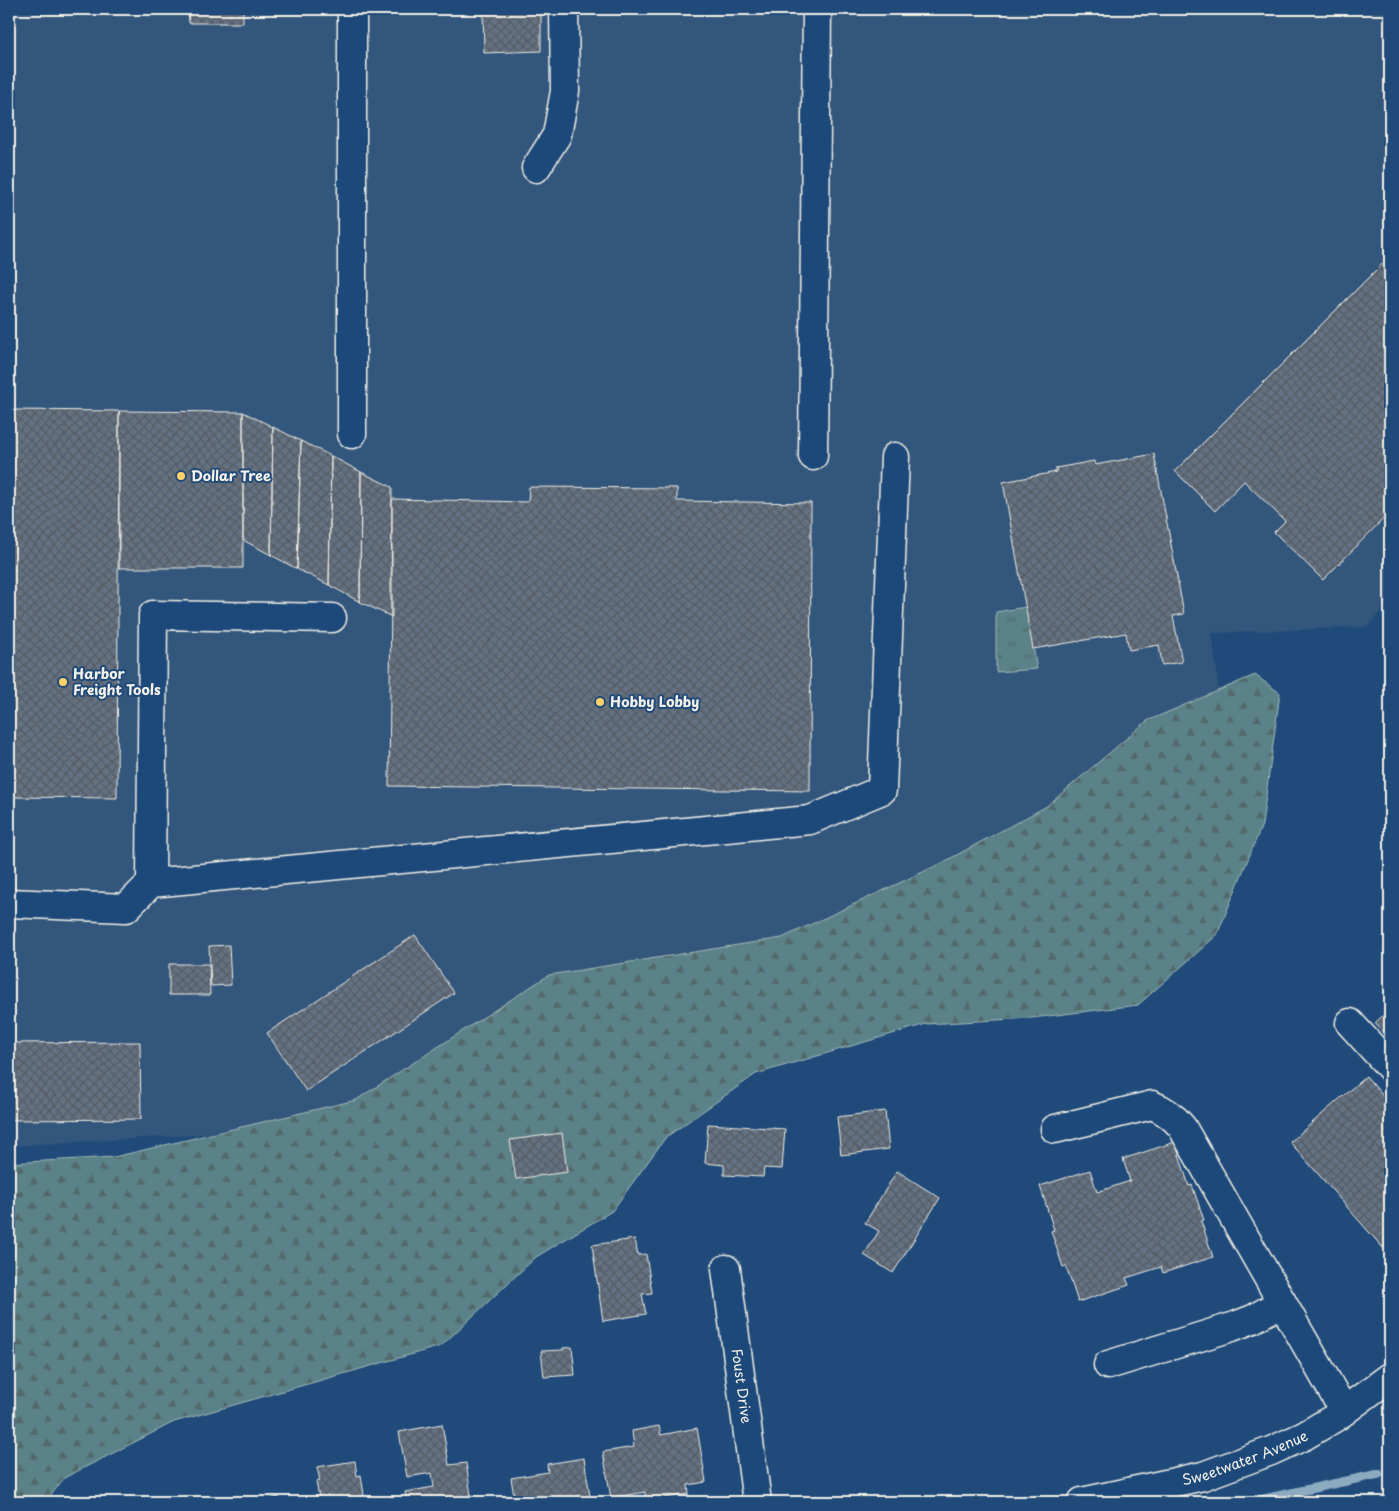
<svg xmlns="http://www.w3.org/2000/svg" width="1399" height="1511" viewBox="0 0 1399 1511" font-family="'Playpen Sans',sans-serif">
	<style>
		.built { fill: #33567c }
		.forest { fill: url(#forest-firs); stroke: #a7bab8 }
		.park { fill: url(#park-tufts); stroke: #a7bab8 }
		.lines { fill: none; stroke-linecap: round; stroke-linejoin: round }
		.stream { stroke: #8dabc0; stroke-width: 9 }
		.building { fill: url(#building-cross-hatch); stroke: #f4f1e8 }
		.minor-casing { stroke: #f4f1e8; stroke-width: 31 }
		.minor { stroke: #1f4a7a; stroke-width: 28 }
		.poi-dot { fill: #ffd166; stroke: #1f4a7a; stroke-width: 2 }
		.labels { text-anchor: middle; stroke-width: 4; stroke-linejoin: round; paint-order: stroke }
		.poi-label { font-size: 14px; font-weight: bold; fill: #f4f1e8; stroke: #1f4a7a; text-anchor: start }
		.street-label { font-size: 14px; fill: #f4f1e8; stroke: #1f4a7a }
	</style>
	<defs>
		<pattern id="forest-firs" width="22" height="20" patternUnits="userSpaceOnUse" patternTransform="scale(1.25)"><rect width="22" height="20" fill="#5a8288"/><path d="M5 1l3.5 6h-7zM16 11l3.5 6h-7z" fill="#52686a"/></pattern>
		<pattern id="park-tufts" width="24" height="20" patternUnits="userSpaceOnUse" patternTransform="scale(1.25)"><rect width="24" height="20" fill="#5a8288"/><path d="M3 7l-1-3M5 7V3M7 7l1-3M15 17l-1-3M17 17v-4M19 17l1-3" fill="none" stroke="#52686a"/></pattern>
		<pattern id="building-cross-hatch" width="8" height="8" patternUnits="userSpaceOnUse" patternTransform="scale(1.25)"><rect width="8" height="8" fill="#637182"/><path d="M0 0l8 8M0 8l8-8" fill="none" stroke="#565c64"/></pattern>
	</defs>
	<rect width="100%" height="100%" fill="#1f4a7a"/>
	<filter id="ink" filterUnits="userSpaceOnUse"><feTurbulence type="fractalNoise" baseFrequency=".02" numOctaves="2"/><feDisplacementMap in="SourceGraphic" scale="10" xChannelSelector="R" yChannelSelector="G"/><feConvolveMatrix kernelMatrix="1 2 1 2 8 2 1 2 1" color-interpolation-filters="sRGB"/></filter>
	<g filter="url(#ink)">
		<!-- built -->
		<path class="built" d="M 9,9 L 1390,9 L 1390,600 L 1368,627 L 1212,633 L 1230,780 L 366,1125 L 9,1146 Z"/>
		<!-- forest -->
		<path class="forest" d="M 1255,675 L 1280,693 L 1262,825 L 1217,935 L 1138,1005 L 1032,1018 L 926,1024 L 756,1074 L 666,1137 L 612,1211 L 536,1257 L 441,1346 L 174,1422 L 64,1478 L 46,1502 L 9,1502 L 9,1163 L 114,1157 L 356,1100 L 549,975 L 782,938 L 942,863 L 1047,806 L 1147,721 Z"/>
		<!-- park -->
		<path class="park" d="M 1026,607 L 1037,669 L 996,672 L 996,612 Z"/>
		<g class="lines">
			<!-- stream -->
			<path class="stream" d="M 1250,1502 L 1379,1474"/>
		</g>
		<!-- building -->
		<path class="building" d="M 188,9 L 243,9 L 243,23 L 189,23 Z
			M 483,9 L 541,9 L 541,51 L 484,53 Z
			M 1390,256 L 1390,512 L 1323,580 L 1274,532 L 1285,521 L 1244,481 L 1215,511 L 1175,471 Z
			M 9,410 L 119,411 L 117,798 L 9,797 Z
			M 119,411 L 243,412 L 243,568 L 119,568 Z
			M 243,412 L 273,427 L 271,555 L 243,540 Z
			M 273,427 L 301,441 L 297,569 L 271,555 Z
			M 301,441 L 331,456 L 329,585 L 297,569 Z
			M 1154,454 L 1184,614 L 1173,616 L 1182,662 L 1162,665 L 1159,645 L 1129,650 L 1126,633 L 1033,649 L 1003,482 L 1056,472 L 1056,468 L 1094,461 L 1095,465 Z
			M 331,456 L 361,472 L 360,602 L 329,585 Z
			M 361,472 L 392,487 L 392,617 L 360,602 Z
			M 529,487 L 677,488 L 677,501 L 811,503 L 810,791 L 389,786 L 392,499 L 528,502 Z
			M 415,935 L 454,993 L 306,1091 L 267,1033 Z
			M 229,945 L 231,985 L 211,986 L 209,946 Z
			M 169,964 L 209,964 L 210,995 L 169,995 Z
			M 1390,1009 L 1390,1041 L 1375,1023 Z
			M 140,1042 L 141,1119 L 9,1120 L 9,1043 Z
			M 1366,1076 L 1390,1104 L 1390,1241 L 1383,1248 L 1290,1142 Z
			M 885,1111 L 889,1149 L 841,1155 L 837,1117 Z
			M 708,1124 L 785,1129 L 782,1169 L 764,1168 L 763,1177 L 724,1175 L 724,1165 L 705,1163 Z
			M 562,1133 L 567,1172 L 516,1179 L 510,1140 Z
			M 1175,1142 L 1189,1186 L 1192,1185 L 1204,1220 L 1201,1221 L 1213,1257 L 1163,1273 L 1161,1267 L 1126,1278 L 1129,1285 L 1078,1302 L 1066,1266 L 1063,1267 L 1051,1231 L 1054,1230 L 1040,1186 L 1090,1170 L 1097,1192 L 1130,1181 L 1123,1159 Z
			M 897,1171 L 940,1198 L 893,1273 L 864,1255 L 879,1231 L 865,1223 Z
			M 635,1239 L 638,1255 L 646,1254 L 652,1293 L 642,1294 L 646,1314 L 603,1321 L 592,1245 Z
			M 572,1347 L 575,1375 L 544,1377 L 541,1351 L 563,1350 L 563,1348 Z
			M 442,1424 L 449,1465 L 466,1463 L 472,1502 L 407,1502 L 405,1492 L 434,1487 L 432,1473 L 407,1477 L 399,1432 Z
			M 659,1426 L 661,1435 L 697,1428 L 706,1482 L 688,1485 L 689,1494 L 646,1501 L 645,1492 L 611,1498 L 603,1452 L 634,1447 L 632,1431 Z
			M 584,1458 L 591,1502 L 515,1502 L 511,1478 L 548,1472 L 547,1464 Z
			M 355,1461 L 357,1476 L 361,1475 L 365,1502 L 320,1502 L 316,1482 L 320,1481 L 317,1467 Z
			M 279,1497 L 280,1502 L 257,1502 L 257,1501 Z"/>
		<g class="lines">
			<!-- minor casing -->
			<g class="minor-casing">
				<g id="minor">
					<path d="M 536,168 L 557,135 L 565,91 L 564,9"/>
					<path d="M 352,434 L 352,9"/>
					<path d="M 813,456 L 817,9"/>
					<path d="M 151,883 L 153,615 L 332,618"/>
					<path d="M 9,903 L 126,908 L 151,883 L 810,820 L 882,790 L 895,457"/>
					<path d="M 1350,1023 L 1390,1067"/>
					<path d="M 1055,1129 L 1152,1105 C 1165,1110 1173,1116 1182,1127 L 1344,1411"/>
					<path id="s1" d="M 726,1269 L 757,1502"/>
					<path d="M 1108,1365 L 1232,1327 L 1253,1319 L 1282,1302"/>
					<path id="s2" d="M 1082,1502 L 1203,1476 L 1271,1451 L 1304,1436 L 1336,1417 L 1390,1377"/>
				</g>
			</g>
			<!-- minor -->
			<use href="#minor" class="minor"/>
		</g>
	</g>
	<!-- markers -->
	<g class="poi-dot">
		<circle cx="181" cy="476" r="5"/>
		<circle cx="63" cy="682" r="5"/>
		<circle cx="600" cy="702" r="5"/>
	</g>
	<g class="labels">
		<!-- poi labels -->
		<g class="poi-label">
			<text x="191" y="481">Dollar Tree</text>
			<text x="73" y="679">Harbor<tspan x="73" dy="16">Freight Tools</tspan></text>
			<text x="610" y="707">Hobby Lobby</text>
		</g>
		<!-- street labels -->
		<g class="street-label">
			<text dy="5" stroke="none"><textPath href="#s1" startOffset="118">Foust Drive</textPath></text>
			<text dy="5" stroke="none"><textPath href="#s2" startOffset="169">Sweetwater Avenue</textPath></text>
		</g>
	</g>
	<!-- margin -->
	<rect width="1399" height="1511" fill="none" stroke="#1f4a7a" stroke-width="30"/>
	<rect x="15" y="15" width="1369" height="1481" fill="none" stroke="#f4f1e8" stroke-width="2" filter="url(#ink)"/>
</svg>
